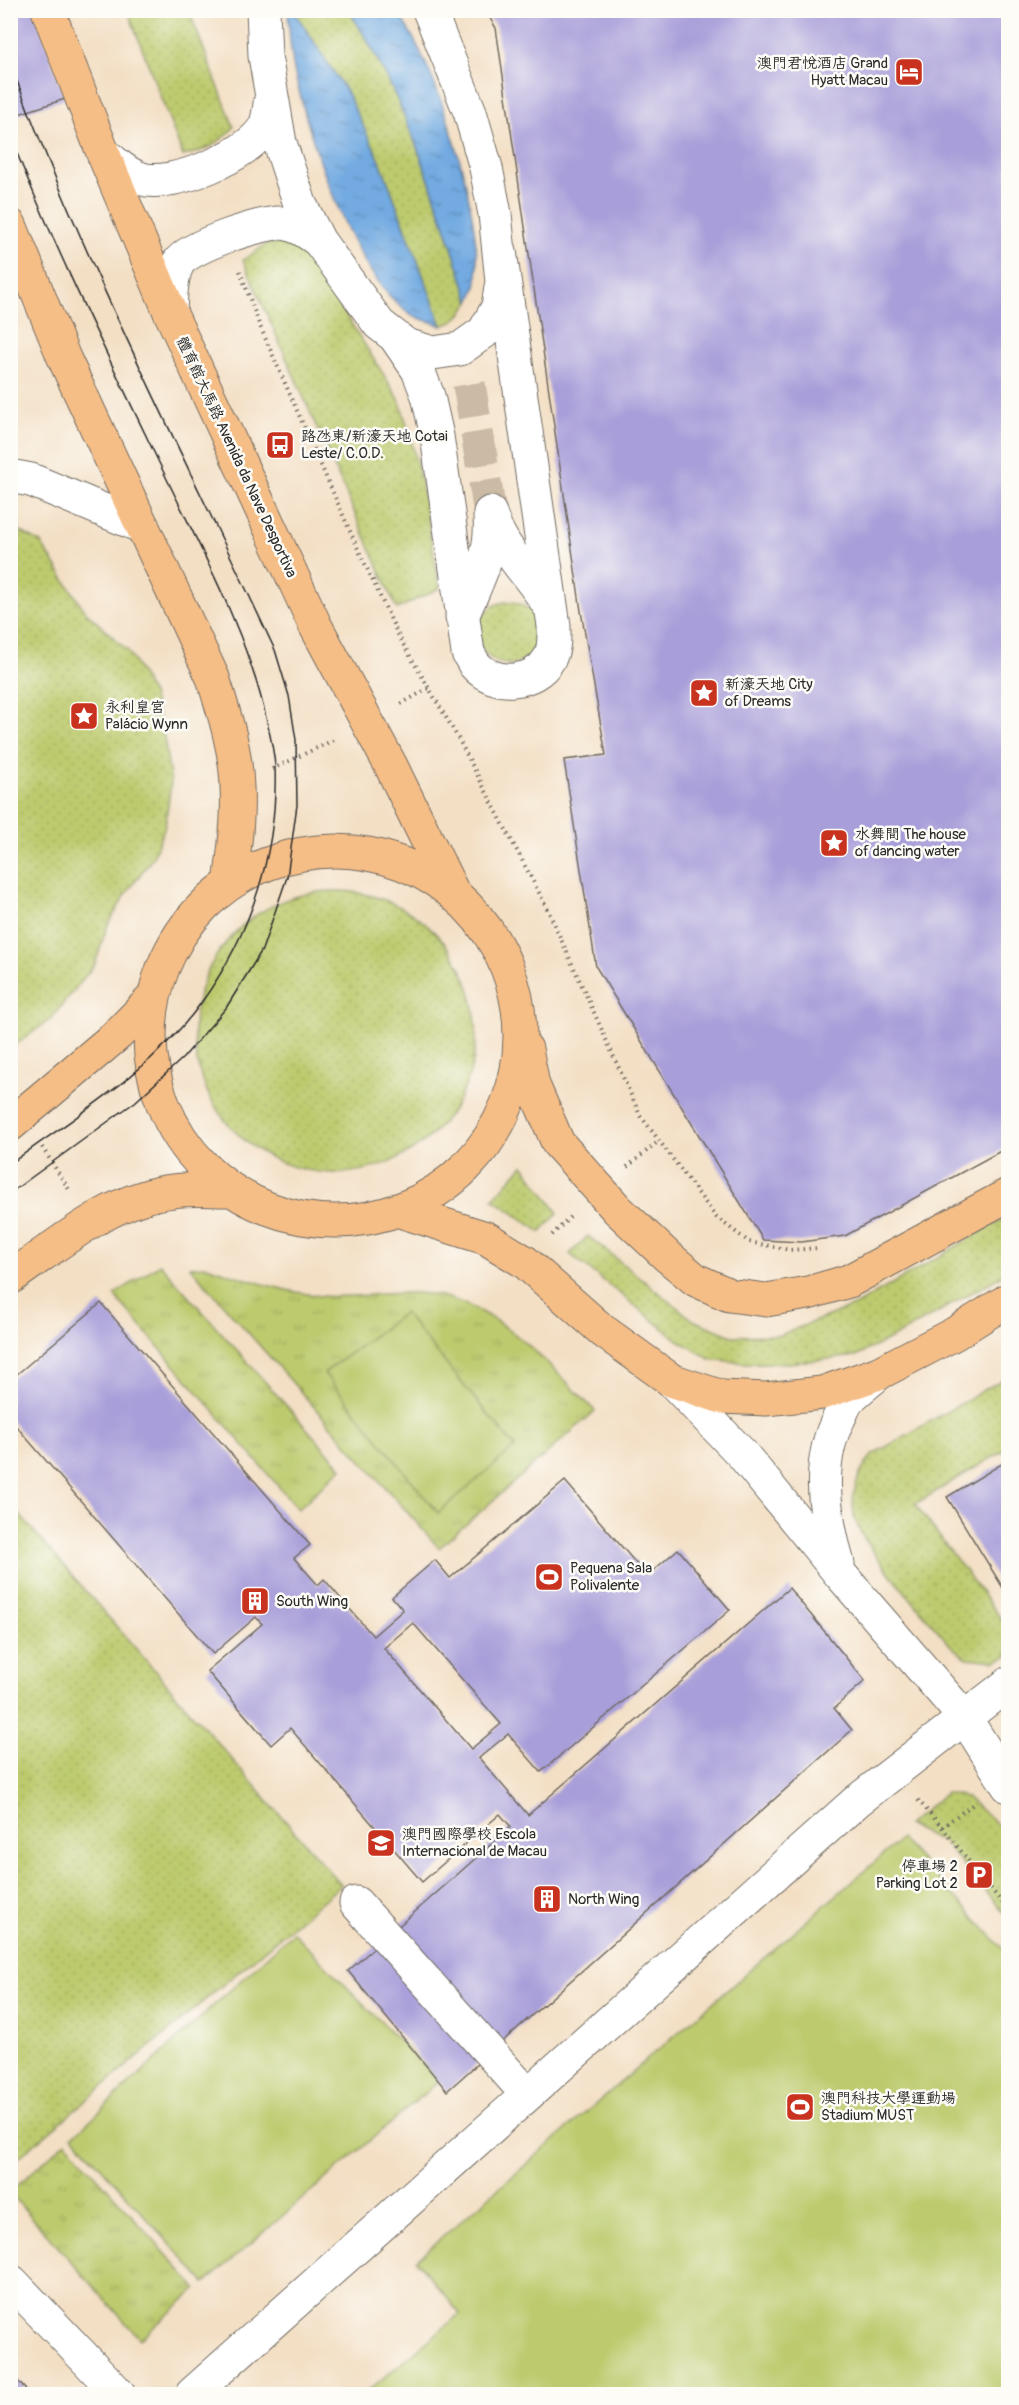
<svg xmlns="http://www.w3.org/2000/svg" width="1019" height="2405" viewBox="0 0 1019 2405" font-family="Pangolin,'LXGW WenKai TC',sans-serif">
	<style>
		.grass { fill: url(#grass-dots); stroke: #747b4c; stroke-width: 1.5 }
		.park { fill: url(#park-tufts); stroke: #747b4c; stroke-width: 1.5 }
		.pitch { fill: #bdcb6e; stroke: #747b4c; stroke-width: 1.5 }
		.water { fill: url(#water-ripples); stroke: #4e6a86; stroke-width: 1.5 }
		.building { fill: #a89ed9; fill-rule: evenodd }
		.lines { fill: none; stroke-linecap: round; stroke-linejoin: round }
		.minor-tunnel { stroke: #cbbba5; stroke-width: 33; stroke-dasharray: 33 16; stroke-linecap: butt }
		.minor-casing { stroke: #716a61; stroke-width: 35 }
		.major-casing { stroke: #716a61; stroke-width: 35 }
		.path { stroke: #716a61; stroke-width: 4; stroke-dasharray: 1.5 4.5; stroke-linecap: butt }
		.minor { stroke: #fff; stroke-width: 33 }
		.major { stroke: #f6be87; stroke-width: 33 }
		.tram { stroke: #2b2b2b; stroke-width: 1.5 }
		.labels { text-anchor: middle; stroke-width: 5; stroke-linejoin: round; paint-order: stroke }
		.poi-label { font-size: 15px; fill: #2b2b2b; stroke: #fdfcf7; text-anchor: start }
		.street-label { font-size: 15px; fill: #2b2b2b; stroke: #fdfcf7 }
	</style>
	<defs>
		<pattern id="grass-dots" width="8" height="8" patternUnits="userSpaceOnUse" patternTransform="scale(1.5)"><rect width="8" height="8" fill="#bdcb6e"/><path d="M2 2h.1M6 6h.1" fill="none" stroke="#a3ae5f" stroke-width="1.8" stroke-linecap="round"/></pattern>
		<pattern id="park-tufts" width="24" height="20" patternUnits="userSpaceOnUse" patternTransform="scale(1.5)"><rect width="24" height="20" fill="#bdcb6e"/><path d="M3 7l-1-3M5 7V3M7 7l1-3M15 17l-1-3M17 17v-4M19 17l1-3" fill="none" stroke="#a3ae5f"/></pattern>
		<pattern id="water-ripples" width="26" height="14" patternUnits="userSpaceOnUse" patternTransform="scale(1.5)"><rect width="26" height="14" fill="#72aae1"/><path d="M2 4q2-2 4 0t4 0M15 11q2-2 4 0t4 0" fill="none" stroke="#5e8bb7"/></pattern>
	</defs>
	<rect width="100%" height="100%" fill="#fdfcf7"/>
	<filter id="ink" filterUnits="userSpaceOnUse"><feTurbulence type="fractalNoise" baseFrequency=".0167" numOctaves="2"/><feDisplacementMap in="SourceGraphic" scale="12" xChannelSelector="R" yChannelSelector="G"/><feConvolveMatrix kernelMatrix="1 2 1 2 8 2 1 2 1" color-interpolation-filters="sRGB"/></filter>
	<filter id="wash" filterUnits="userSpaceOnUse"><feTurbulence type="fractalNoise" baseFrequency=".008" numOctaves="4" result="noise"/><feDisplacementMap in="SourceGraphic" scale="24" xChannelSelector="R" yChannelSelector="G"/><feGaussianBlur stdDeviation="1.35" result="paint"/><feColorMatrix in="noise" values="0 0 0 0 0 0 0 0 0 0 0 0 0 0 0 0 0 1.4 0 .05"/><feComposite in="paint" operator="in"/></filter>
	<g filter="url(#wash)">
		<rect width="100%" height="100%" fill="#f3dfc4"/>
		<!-- grass -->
		<path class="grass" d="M 128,11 L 189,11 L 234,127 C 219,144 205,151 183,156 Z
			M 294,11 L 349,11 C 407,98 437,203 470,302 L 461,314 L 452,322 L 442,326 L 380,161 L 346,91 Z
			M 293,243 L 310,258 L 399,399 L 410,435 L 420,477 L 440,588 L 397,609 L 243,260 L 267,244 Z
			M 11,526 L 41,543 L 85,611 L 128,651 L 152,694 L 164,737 L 171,783 L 165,826 L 153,857 L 124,897 L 107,927 L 95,964 L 51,1019 L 11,1048 Z
			M478 633a31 31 0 1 1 62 0a31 31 0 1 1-62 0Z
			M194 1032a141 141 0 1 1 282 0a141 141 0 1 1-282 0Z
			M 523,1165 L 558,1213 L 541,1232 L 493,1199 Z
			M 1008,1216 L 1008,1272 L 898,1335 L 856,1356 L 790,1363 L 745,1363 L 710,1359 L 678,1340 L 570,1254 L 588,1236 L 693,1320 L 732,1336 L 780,1335 L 856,1305 Z
			M 1008,1376 L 1008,1448 L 915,1504 L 1008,1628 L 1008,1656 L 995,1661 L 967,1658 L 951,1646 C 929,1619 860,1545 854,1516 C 850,1492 858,1474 872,1455 Z
			M 11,1505 L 341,1885 L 11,2164 L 10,2164 Z
			M 946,1793 L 966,1797 L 995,1822 L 1008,1838 L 1008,1917 L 943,1842 L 907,1825 Z"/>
		<!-- park -->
		<path class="park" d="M 160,1264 L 342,1468 L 298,1509 L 114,1295 Z
			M 206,1266 C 244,1278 282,1292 321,1296 C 366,1300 414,1284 457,1301 C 513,1322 555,1370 595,1411 L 439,1548 L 190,1267 Z
			M 66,2142 L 197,2289 L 140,2339 L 11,2194 L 11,2191 Z"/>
		<!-- pitch -->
		<path class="pitch" d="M 404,1313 L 515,1447 L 438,1513 L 324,1373 Z
			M 901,1839 L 1008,1954 L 1008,2394 L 364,2394 L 460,2314 L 416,2260 Z
			M 293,1932 L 439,2081 L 205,2283 L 73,2136 Z"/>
		<!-- water -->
		<path class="water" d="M 288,11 L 294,11 L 346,91 L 380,161 L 442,326 C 433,322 421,320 412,315 C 355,280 312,146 297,83 C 291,60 289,35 288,11 Z
			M 349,11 L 396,11 C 439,67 481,210 477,280 C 477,287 473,295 470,302 C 437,203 407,98 349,11 Z"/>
		<g id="blocks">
			<!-- building -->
			<path class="building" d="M 10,10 L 34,10 L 65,99 L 10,117 Z
				M 485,10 L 1008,10 L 1008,1147 L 845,1236 L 801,1242 L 763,1240 L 596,967 L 564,760 L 606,755 L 581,611 L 496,28 Z
				M 101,1303 L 310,1545 L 294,1558 L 318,1585 L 324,1579 L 373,1636 L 403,1610 L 392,1597 L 435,1560 L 450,1578 L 565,1481 L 647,1576 L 678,1549 L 730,1610 L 541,1772 L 508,1734 L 479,1758 L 528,1815 L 789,1588 L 865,1681 L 834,1708 L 852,1730 L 447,2091 L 348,1971 L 511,1827 L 500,1814 L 422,1882 L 290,1728 L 271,1745 L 207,1671 L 262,1624 L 256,1617 L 213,1654 L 10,1419 L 10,1380 ZM 413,1623 L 501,1724 L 471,1749 L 384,1648 Z
				M 1008,1460 L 1008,1596 L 947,1497 Z
				M 12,2375 L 30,2394 L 10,2394 Z"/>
		</g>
	</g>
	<g filter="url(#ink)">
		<use href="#blocks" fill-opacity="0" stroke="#716a61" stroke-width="1.5"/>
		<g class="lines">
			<!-- minor-tunnel -->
			<path class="minor-tunnel" d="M 469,384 L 490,513"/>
			<!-- minor casing -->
			<g class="minor-casing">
				<path id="minor" d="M 263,10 L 265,56 L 280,143 L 300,204 L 319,241 L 379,324 L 406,345 L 433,353 L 460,349 L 484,332 L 498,307 L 502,281 L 495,214 L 486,168 L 470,112 L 429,10
					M 103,153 C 115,163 127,175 142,179 C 172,188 251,155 265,126 C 269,118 269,107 271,99
					M 170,312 C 171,297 170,276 179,262 C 190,246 262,222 282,223 C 296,224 308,233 319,241
					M 396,338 L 418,370 L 428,396 L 437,436 L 468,653 C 470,656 472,661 475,665 C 494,687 534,685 549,659 C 555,649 554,636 554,626 L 500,251
					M 10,476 L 31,480 L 143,527
					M 490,513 C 501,549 528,572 548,604
					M 462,617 C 476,582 493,556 490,517
					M 671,1380 L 743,1455 L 840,1574 L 965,1718 L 1008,1786
					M 838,1564 C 825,1517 815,1464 839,1418 C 842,1412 845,1403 850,1398 C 859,1389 870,1381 879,1373
					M 356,1903 L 527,2094
					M 10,2284 L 12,2282 L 119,2394
					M 192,2394 L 857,1801 L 1008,1684"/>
			</g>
			<!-- major casing -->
			<g class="major-casing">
				<path id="major" d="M 48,10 L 103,153 L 170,312 L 315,625 L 390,764 L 452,891
					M 10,225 L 64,358 L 213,678 C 224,713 236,749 237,787 C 239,819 234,852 230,884
					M150 1036a185 185 0 1 1 370 0a185 185 0 1 1-370 0Z
					M 526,1049 L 533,1085 L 558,1143 L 618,1210 L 667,1256 L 696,1280 L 729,1295 L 766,1300 L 808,1293 L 849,1281 L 1008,1195
					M 10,1125 L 118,1034 L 153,998
					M 400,1211 L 486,1238 L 525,1262 L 603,1331 L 671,1380 L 722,1397 L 766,1399 L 822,1393 L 879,1373 L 954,1334 L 1008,1300
					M 10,1278 C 59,1244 112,1198 173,1191 C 191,1188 211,1190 229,1190"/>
			</g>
			<!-- path -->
			<path class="path" d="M 240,271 L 259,324 L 353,538 L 399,637 L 458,738 L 547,908 L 640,1115 L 716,1217 L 749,1242 L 790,1250 L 819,1248
				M 401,704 L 429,688
				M 272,769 L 336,739
				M 42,1147 L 70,1191
				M 627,1167 L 659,1141
				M 552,1235 L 572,1215
				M 918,1800 L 942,1827 L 976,1802
				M 942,1827 L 1008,1910"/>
			<!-- minor -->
			<use href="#minor" class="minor"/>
			<!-- major -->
			<use href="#major" class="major"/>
			<!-- tram -->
			<path class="tram" d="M 10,62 C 84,264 184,456 275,650 L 289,696 L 296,740 L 297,805 L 287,877 L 262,950 L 226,1008 L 183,1058 L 135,1102 L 10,1193
				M 10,136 C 56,251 110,361 164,473 C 201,550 243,625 264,709 C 268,727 274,748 275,767 C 278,852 251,934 201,1003 C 153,1070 76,1116 10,1164"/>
		</g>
	</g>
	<!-- icons -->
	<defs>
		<g id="hotel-square" transform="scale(1.5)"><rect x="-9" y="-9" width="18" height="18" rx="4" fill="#c8321e" stroke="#fdfcf7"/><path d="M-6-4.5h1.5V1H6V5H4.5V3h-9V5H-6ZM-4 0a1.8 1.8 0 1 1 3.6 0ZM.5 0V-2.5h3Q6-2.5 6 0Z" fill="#fff"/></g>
		<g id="bus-square" transform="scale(1.5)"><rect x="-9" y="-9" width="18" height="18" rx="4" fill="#c8321e" stroke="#fdfcf7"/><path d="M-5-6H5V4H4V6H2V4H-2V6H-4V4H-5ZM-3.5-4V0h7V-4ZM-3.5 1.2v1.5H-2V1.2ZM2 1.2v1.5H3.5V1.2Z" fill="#fff"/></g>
		<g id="sight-square" transform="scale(1.5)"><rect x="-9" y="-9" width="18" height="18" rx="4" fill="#c8321e" stroke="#fdfcf7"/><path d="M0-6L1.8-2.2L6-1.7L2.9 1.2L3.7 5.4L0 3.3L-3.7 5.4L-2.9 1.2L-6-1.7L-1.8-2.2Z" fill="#fff"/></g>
		<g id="stadium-square" transform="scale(1.5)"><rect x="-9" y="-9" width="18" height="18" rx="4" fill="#c8321e" stroke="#fdfcf7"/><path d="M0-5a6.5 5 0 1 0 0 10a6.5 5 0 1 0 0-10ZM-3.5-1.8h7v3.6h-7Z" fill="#fff"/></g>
		<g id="building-square" transform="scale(1.5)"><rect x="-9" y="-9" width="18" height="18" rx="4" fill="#c8321e" stroke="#fdfcf7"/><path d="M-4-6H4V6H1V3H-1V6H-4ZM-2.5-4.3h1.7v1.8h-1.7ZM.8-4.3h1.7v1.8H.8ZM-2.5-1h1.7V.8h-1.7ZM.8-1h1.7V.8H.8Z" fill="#fff"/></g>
		<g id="school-square" transform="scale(1.5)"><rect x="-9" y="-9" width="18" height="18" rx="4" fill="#c8321e" stroke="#fdfcf7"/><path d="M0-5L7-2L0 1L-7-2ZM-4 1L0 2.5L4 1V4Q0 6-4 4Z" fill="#fff"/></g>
		<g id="parking-square" transform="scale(1.5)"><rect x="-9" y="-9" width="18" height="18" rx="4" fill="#c8321e" stroke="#fdfcf7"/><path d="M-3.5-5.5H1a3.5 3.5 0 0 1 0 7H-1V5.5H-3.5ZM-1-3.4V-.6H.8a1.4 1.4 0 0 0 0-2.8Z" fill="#fff"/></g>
	</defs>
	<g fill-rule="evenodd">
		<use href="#hotel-square" x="909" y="72"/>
		<use href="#bus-square" x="280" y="445"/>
		<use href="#sight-square" x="704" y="693"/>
		<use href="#sight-square" x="84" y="716"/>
		<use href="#sight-square" x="834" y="843"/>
		<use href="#stadium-square" x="549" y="1577"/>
		<use href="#building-square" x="255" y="1601"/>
		<use href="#school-square" x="381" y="1843"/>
		<use href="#parking-square" x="979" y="1875"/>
		<use href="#building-square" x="547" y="1899"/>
		<use href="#stadium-square" x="800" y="2107"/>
	</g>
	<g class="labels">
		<!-- poi labels -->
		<g class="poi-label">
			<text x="888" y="68" text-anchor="end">澳門君悅酒店 Grand<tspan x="888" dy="17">Hyatt Macau</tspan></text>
			<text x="301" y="441">路氹東/新濠天地 Cotai<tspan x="301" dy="17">Leste/ C.O.D.</tspan></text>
			<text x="725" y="689">新濠天地 City<tspan x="725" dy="17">of Dreams</tspan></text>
			<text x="105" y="712">永利皇宮<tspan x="105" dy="17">Palácio Wynn</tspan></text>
			<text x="855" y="839">水舞間 The house<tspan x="855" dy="17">of dancing water</tspan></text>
			<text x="570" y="1573">Pequena Sala<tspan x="570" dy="17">Polivalente</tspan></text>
			<text x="276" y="1606">South Wing</text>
			<text x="402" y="1839">澳門國際學校 Escola<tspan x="402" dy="17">Internacional de Macau</tspan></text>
			<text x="958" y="1871" text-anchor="end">停車場 2<tspan x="958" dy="17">Parking Lot 2</tspan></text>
			<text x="568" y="1904">North Wing</text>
			<text x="821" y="2103">澳門科技大學運動場<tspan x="821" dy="17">Stadium MUST</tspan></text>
		</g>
		<!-- street labels -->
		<g class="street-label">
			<text transform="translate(237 457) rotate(65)" y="5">體育館大馬路 Avenida da Nave Desportiva</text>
		</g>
	</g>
	<!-- margin -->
	<rect width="1019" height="2405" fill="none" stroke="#fdfcf7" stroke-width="36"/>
</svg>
